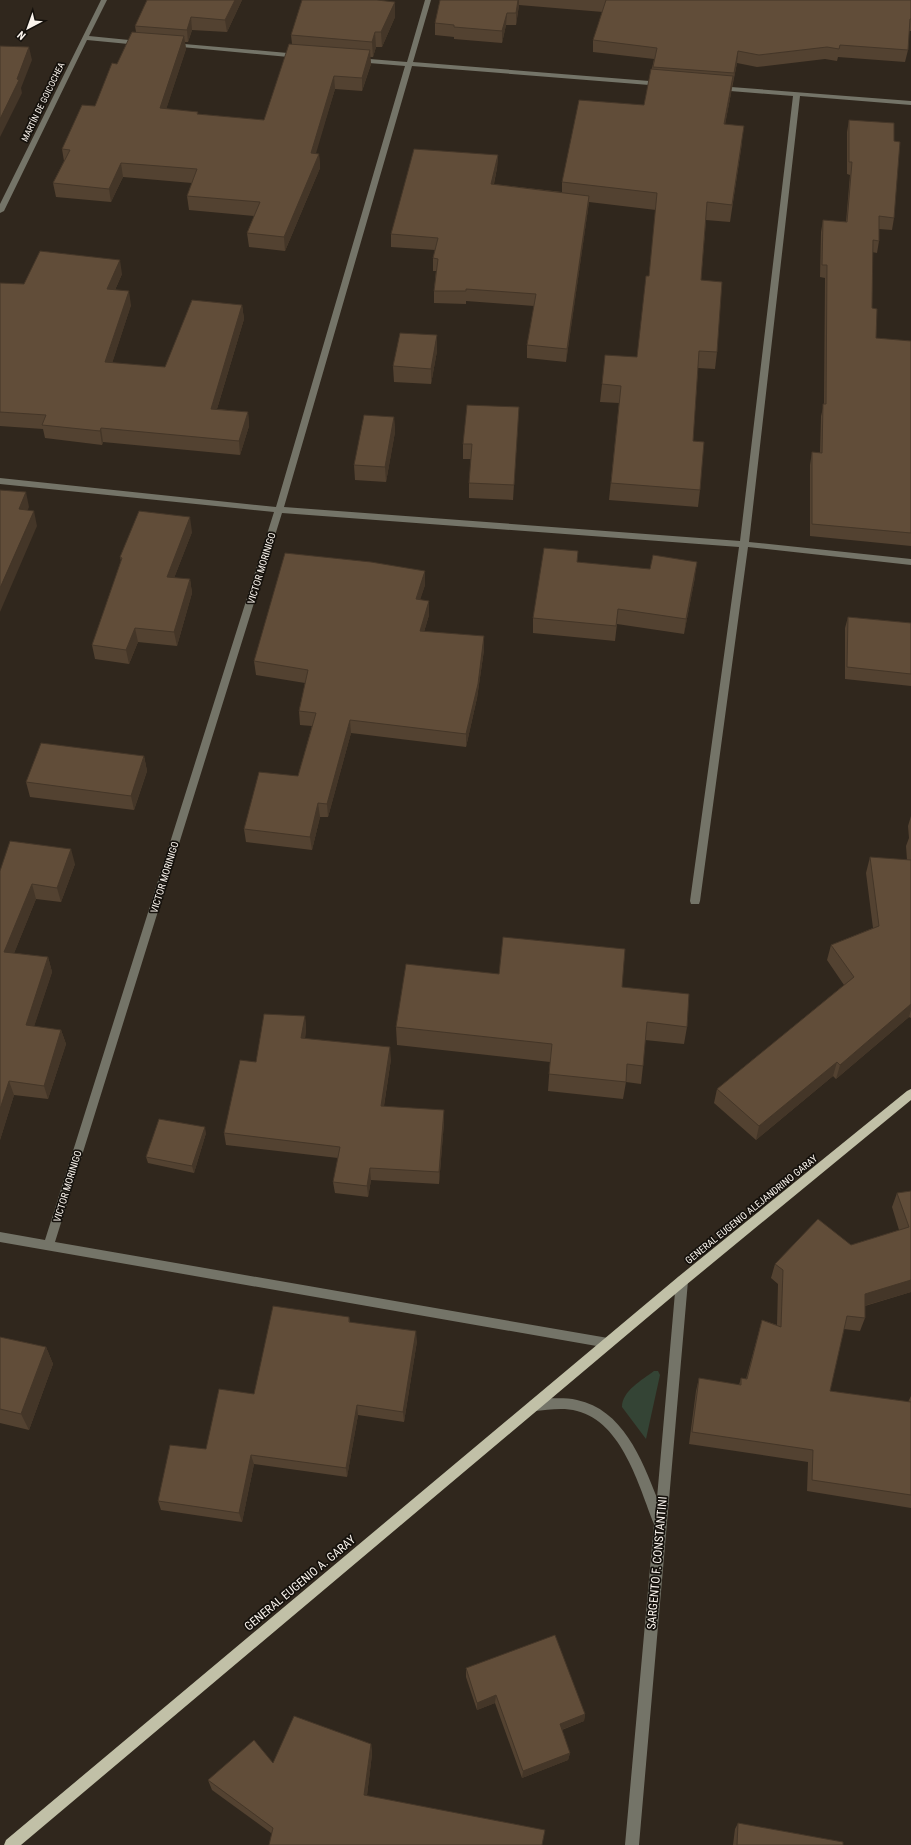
<svg xmlns="http://www.w3.org/2000/svg" width="911" height="1845" viewBox="0 0 911 1845" font-family="'Roboto Condensed',sans-serif">
	<style>
		.green { fill: #344435 }
		.lines { fill: none; stroke-linecap: round; stroke-linejoin: round }
		.minor { fill: #747468; fill-rule: evenodd }
		.major { fill: #c1c0a7; fill-rule: evenodd }
		.wall { fill: #534231 }
		.shaded-wall { fill: #443628 }
		.building { fill: #614d39; stroke: #443628 }
		.labels { text-anchor: middle; stroke-width: 3.5; stroke-linejoin: round; paint-order: stroke }
		.far-street-label { font-size: 9px; fill: #faf4ed; stroke: #15110c }
		.street-label { font-size: 10px; fill: #faf4ed; stroke: #15110c }
		.near-street-label { font-size: 12px; fill: #faf4ed; stroke: #15110c }
	</style>
	<rect width="100%" height="100%" fill="#30271d"/>
	<!-- green -->
	<path class="green" d="M 654,1371 L 658,1371 L 660,1375 L 646,1439 L 622,1407 C 622,1391 642,1380 654,1371 Z"/>
	<g class="lines">
		<!-- minor -->
		<path class="minor" d="M 101,0 L 107,0 L 89,36 L 139,41 L 142,43 L 139,45 L 87,40 L 4,211 L 0,213 L 0,204 Z
			M 425,0 L 431,0 L 413,62 L 662,82 L 665,84 L 662,86 L 412,66 L 284,507 L 740,541 L 793,96 L 718,90 L 715,88 L 718,86 L 911,101 L 911,105 L 800,96 L 749,542 L 911,559 L 911,565 L 748,547 L 700,901 L 699,904 L 691,904 L 690,901 L 739,547 L 282,513 L 55,1242 L 608,1338 L 612,1339 L 614,1343 L 612,1347 L 608,1348 L 0,1242 L 0,1232 L 45,1240 L 274,512 L 0,484 L 0,478 L 276,507 L 405,66 L 357,62 L 354,60 L 357,58 L 407,62 Z
			M 173,43 L 299,54 L 302,56 L 299,58 L 171,46 L 171,44 Z
			M 682,1276 L 686,1277 L 688,1281 L 639,1845 L 625,1845 L 654,1524 C 639,1486 622,1422 577,1411 C 563,1407 548,1410 534,1411 L 530,1409 L 528,1405 L 530,1401 L 534,1399 C 548,1399 563,1397 577,1400 C 622,1409 642,1459 657,1498 L 676,1281 L 678,1277 Z"/>
		<!-- major -->
		<path class="major" d="M 911,1089 L 911,1100 L 686,1285 L 21,1845 L 4,1845 L 6,1840 L 678,1277 L 907,1091 Z"/>
	</g>
	<!-- wall -->
	<path class="wall" d="M 242,0 L 227,32 L 192,30 L 188,42 L 185,42 L 186,49 L 166,109 L 198,112 L 198,114 L 264,120 L 292,44 L 291,35 L 395,17 L 382,47 L 376,47 L 373,57 L 370,57 L 371,64 L 362,91 L 335,89 L 315,154 L 319,154 L 320,168 L 285,251 L 249,247 L 247,233 L 254,216 L 189,210 L 187,196 L 192,183 L 123,177 L 111,202 L 56,197 L 53,183 L 64,161 L 62,149 L 95,106 L 117,64 L 136,32 L 135,26 Z
		M 440,0 L 911,0 L 911,31 L 909,31 L 908,50 L 905,62 L 838,57 L 837,61 L 825,59 L 757,67 L 737,63 L 725,124 L 742,143 L 730,222 L 706,220 L 701,280 L 717,352 L 715,369 L 698,368 L 693,441 L 700,490 L 698,507 L 609,500 L 619,403 L 600,402 L 602,384 L 637,357 L 649,276 L 656,210 L 589,202 L 588,209 L 566,362 L 527,358 L 527,345 L 534,306 L 466,301 L 466,304 L 434,303 L 434,291 L 436,271 L 433,271 L 433,258 L 435,250 L 391,247 L 391,234 L 498,155 L 497,168 L 494,184 L 562,192 L 562,182 L 644,105 L 654,59 L 593,52 L 593,40 L 603,12 L 519,5 L 516,25 L 506,25 L 502,43 L 454,39 L 454,37 L 435,35 L 435,23 Z
		M 849,120 L 894,218 L 892,230 L 879,229 L 879,241 L 877,253 L 872,252 L 872,308 L 876,338 L 911,341 L 911,546 L 810,536 L 810,465 L 812,452 L 820,453 L 821,416 L 824,404 L 825,278 L 820,277 L 821,232 L 823,220 L 846,222 L 850,175 L 847,174 L 847,132 Z
		M 122,274 L 115,290 L 131,305 L 112,363 L 165,367 L 242,305 L 244,319 L 217,409 L 248,412 L 249,426 L 240,455 L 103,442 L 102,445 L 45,438 L 43,429 L 0,426 L 0,283 L 24,284 Z
		M 437,351 L 431,384 L 394,382 L 393,366 Z
		M 394,417 L 395,432 L 386,482 L 355,480 L 354,465 Z
		M 518,423 L 513,500 L 469,498 L 469,483 L 471,459 L 463,459 L 463,444 Z
		M 192,532 L 174,578 L 190,579 L 192,593 L 177,646 L 138,642 L 129,664 L 95,659 L 92,645 L 121,561 L 120,557 Z
		M 578,562 L 695,577 L 684,634 L 617,624 L 615,641 L 533,633 L 533,618 Z
		M 425,585 L 420,599 L 429,615 L 424,632 L 484,650 L 477,698 L 466,747 L 351,733 L 328,817 L 320,817 L 312,850 L 246,842 L 244,829 L 298,776 L 312,726 L 300,725 L 299,711 L 305,683 L 256,675 L 254,661 Z
		M 848,617 L 911,623 L 911,686 L 845,679 L 845,628 Z
		M 144,756 L 147,771 L 134,810 L 30,797 L 26,782 Z
		M 911,816 L 911,1018 L 909,1017 L 836,1079 L 833,1076 L 756,1140 L 714,1103 L 717,1089 L 844,985 L 827,960 L 831,945 L 873,928 L 866,873 L 870,857 L 907,860 L 906,846 L 909,838 L 908,826 Z
		M 75,864 L 61,902 L 36,899 L 14,953 L 48,957 L 52,972 L 34,1026 L 61,1030 L 66,1044 L 48,1099 L 14,1095 L 0,1140 L 0,871 Z
		M 622,987 L 687,1027 L 684,1044 L 645,1040 L 643,1066 L 641,1084 L 626,1082 L 623,1099 L 548,1091 L 550,1062 L 397,1045 L 396,1027 Z
		M 305,1016 L 306,1029 L 305,1039 L 391,1059 L 384,1106 L 444,1122 L 439,1184 L 371,1180 L 368,1197 L 335,1193 L 333,1182 L 338,1158 L 226,1145 L 224,1133 L 256,1062 Z
		M 206,1133 L 194,1173 L 148,1163 L 146,1157 Z
		M 911,1191 L 911,1292 L 865,1306 L 865,1318 L 860,1331 L 844,1329 L 830,1391 L 908,1402 L 911,1396 L 911,1508 L 807,1491 L 808,1462 L 689,1444 L 696,1391 L 699,1378 L 739,1385 L 741,1378 L 746,1379 L 762,1320 L 777,1325 L 778,1284 L 771,1278 L 775,1264 L 851,1245 L 899,1230 L 892,1207 L 897,1193 Z
		M 349,1317 L 350,1322 L 417,1341 L 404,1422 L 358,1415 L 347,1477 L 254,1464 L 242,1522 L 161,1510 L 158,1501 L 206,1449 L 254,1394 Z
		M 0,1337 L 46,1347 L 53,1364 L 29,1430 L 0,1423 Z
		M 466,1668 L 585,1714 L 584,1721 L 562,1730 L 570,1753 L 568,1760 L 522,1778 L 495,1703 L 477,1710 L 466,1677 Z
		M 371,1744 L 372,1754 L 367,1795 L 271,1833 L 212,1790 L 208,1780 L 273,1763 Z
		M 738,1823 L 843,1845 L 733,1845 L 735,1829 Z"/>
	<!-- shaded-wall -->
	<path class="shaded-wall" d="M 235,0 L 242,0 L 227,32 L 225,20 Z
		M 518,0 L 519,0 L 519,5 L 516,25 L 516,13 Z
		M 395,2 L 395,17 L 382,47 L 381,32 Z
		M 507,13 L 506,25 L 502,43 L 502,31 Z
		M 191,17 L 192,30 L 188,42 L 187,30 Z
		M 375,32 L 376,47 L 373,57 L 372,42 Z
		M 184,36 L 186,49 L 162,122 L 160,108 Z
		M 29,47 L 32,60 L 21,88 L 22,93 L 0,137 L 0,119 L 17,79 Z
		M 370,50 L 371,64 L 362,91 L 362,78 Z
		M 738,51 L 737,63 L 732,86 L 734,73 Z
		M 334,76 L 335,89 L 312,167 L 311,153 Z
		M 733,76 L 731,93 L 722,141 L 724,124 Z
		M 319,154 L 320,168 L 285,251 L 284,237 Z
		M 498,155 L 497,168 L 491,196 L 491,184 Z
		M 121,163 L 123,177 L 111,202 L 109,189 Z
		M 589,196 L 588,209 L 566,362 L 567,349 Z
		M 120,260 L 122,274 L 109,303 L 107,289 Z
		M 129,291 L 131,305 L 108,376 L 105,362 Z
		M 242,305 L 244,319 L 213,422 L 211,409 Z
		M 437,335 L 437,351 L 431,384 L 431,369 Z
		M 248,412 L 249,426 L 240,455 L 239,441 Z
		M 394,417 L 395,432 L 386,482 L 385,467 Z
		M 101,428 L 103,442 L 102,445 L 100,431 Z
		M 26,492 L 29,507 L 22,524 L 19,509 Z
		M 34,511 L 37,526 L 0,612 L 0,588 Z
		M 190,517 L 192,532 L 169,591 L 167,577 Z
		M 697,562 L 695,577 L 684,634 L 686,619 Z
		M 425,571 L 425,585 L 416,613 L 416,599 Z
		M 190,579 L 192,593 L 177,646 L 174,632 Z
		M 429,601 L 429,615 L 420,645 L 420,631 Z
		M 135,628 L 138,642 L 129,664 L 126,650 Z
		M 484,636 L 484,650 L 477,698 L 466,747 L 466,734 Z
		M 350,720 L 351,733 L 328,817 L 327,804 Z
		M 144,756 L 147,771 L 134,810 L 131,796 Z
		M 318,803 L 320,817 L 312,850 L 310,837 Z
		M 71,849 L 75,864 L 61,902 L 57,888 Z
		M 32,884 L 36,899 L 9,966 L 4,952 Z
		M 48,957 L 52,972 L 30,1039 L 26,1025 Z
		M 911,1004 L 911,1010 L 909,1017 L 836,1079 L 840,1065 Z
		M 305,1016 L 306,1029 L 303,1051 L 301,1038 Z
		M 61,1030 L 66,1044 L 48,1099 L 44,1086 Z
		M 390,1047 L 391,1059 L 382,1118 L 381,1106 Z
		M 837,1062 L 833,1076 L 756,1140 L 759,1126 Z
		M 9,1081 L 14,1095 L 0,1140 L 0,1109 Z
		M 444,1110 L 444,1122 L 439,1184 L 439,1172 Z
		M 205,1127 L 206,1133 L 194,1173 L 192,1166 Z
		M 370,1168 L 371,1180 L 368,1197 L 367,1186 Z
		M 911,1280 L 911,1292 L 860,1307 L 865,1294 Z
		M 416,1331 L 417,1341 L 404,1422 L 403,1412 Z
		M 46,1347 L 53,1364 L 29,1430 L 21,1414 Z
		M 357,1405 L 358,1415 L 347,1477 L 346,1468 Z
		M 251,1455 L 254,1464 L 242,1522 L 239,1513 Z
		M 496,1695 L 495,1703 L 477,1710 L 477,1703 Z
		M 585,1714 L 584,1721 L 558,1731 L 560,1724 Z
		M 371,1744 L 372,1754 L 366,1804 L 364,1795 Z
		M 570,1753 L 568,1760 L 522,1778 L 523,1771 Z"/>
	<!-- building -->
	<path class="building" d="M 147,0 L 235,0 L 225,20 L 191,17 L 187,30 L 135,26 Z
		M 302,0 L 377,0 L 395,2 L 381,32 L 375,32 L 372,42 L 291,35 Z
		M 440,0 L 518,0 L 516,13 L 507,13 L 502,31 L 454,27 L 454,25 L 435,23 Z
		M 606,0 L 911,0 L 911,19 L 910,19 L 908,50 L 840,45 L 839,49 L 827,47 L 759,55 L 738,51 L 734,73 L 653,67 L 657,48 L 593,40 Z
		M 132,32 L 184,36 L 160,108 L 198,112 L 197,114 L 264,120 L 289,44 L 370,50 L 362,78 L 334,76 L 311,153 L 319,154 L 284,237 L 247,233 L 260,202 L 187,196 L 197,169 L 121,163 L 109,189 L 53,183 L 70,150 L 62,149 L 82,105 L 95,106 L 112,63 L 117,64 Z
		M 0,46 L 29,47 L 17,79 L 19,80 L 0,119 Z
		M 651,69 L 733,76 L 724,124 L 744,126 L 732,205 L 707,202 L 701,280 L 722,282 L 717,352 L 699,351 L 693,441 L 704,442 L 700,490 L 611,483 L 621,386 L 602,384 L 605,355 L 637,357 L 646,276 L 649,276 L 657,193 L 562,182 L 579,100 L 644,105 Z
		M 849,120 L 894,123 L 894,141 L 900,142 L 894,218 L 879,216 L 879,241 L 873,240 L 872,308 L 877,309 L 876,338 L 911,341 L 911,533 L 812,524 L 812,452 L 822,453 L 823,404 L 826,404 L 827,265 L 822,265 L 823,220 L 847,222 L 852,162 L 849,162 Z
		M 414,149 L 498,155 L 491,184 L 589,196 L 567,349 L 527,345 L 536,294 L 466,289 L 466,291 L 434,291 L 438,259 L 433,258 L 438,238 L 391,234 Z
		M 40,251 L 120,260 L 107,289 L 129,291 L 105,362 L 165,367 L 192,300 L 242,305 L 211,409 L 248,412 L 239,441 L 101,428 L 100,431 L 42,425 L 46,415 L 0,412 L 0,283 L 24,284 Z
		M 400,333 L 437,335 L 431,369 L 393,366 Z
		M 467,405 L 519,407 L 514,485 L 469,483 L 472,444 L 463,444 Z
		M 364,415 L 394,417 L 385,467 L 354,465 Z
		M 0,490 L 26,492 L 19,509 L 34,511 L 0,588 Z
		M 139,511 L 190,517 L 167,577 L 190,579 L 174,632 L 135,628 L 126,650 L 92,645 L 122,558 L 120,557 Z
		M 544,548 L 578,551 L 577,562 L 650,569 L 653,555 L 697,562 L 686,619 L 618,609 L 616,626 L 533,618 Z
		M 285,553 L 371,562 L 425,571 L 416,599 L 429,601 L 420,631 L 484,636 L 478,684 L 466,734 L 350,720 L 327,804 L 318,803 L 310,837 L 244,829 L 259,772 L 298,776 L 316,713 L 299,711 L 308,670 L 254,661 Z
		M 848,617 L 911,623 L 911,674 L 847,667 Z
		M 41,743 L 144,756 L 131,796 L 26,782 Z
		M 10,841 L 71,849 L 57,888 L 32,884 L 4,952 L 48,957 L 26,1025 L 61,1030 L 44,1086 L 9,1081 L 0,1109 L 0,871 Z
		M 870,857 L 911,860 L 911,1004 L 840,1065 L 837,1062 L 759,1126 L 717,1089 L 854,977 L 831,945 L 879,926 Z
		M 503,937 L 625,949 L 622,987 L 689,994 L 687,1027 L 647,1022 L 643,1066 L 627,1064 L 626,1082 L 549,1074 L 552,1044 L 396,1027 L 406,964 L 499,974 Z
		M 264,1014 L 305,1016 L 301,1038 L 390,1047 L 381,1106 L 444,1110 L 439,1172 L 370,1168 L 367,1186 L 333,1182 L 340,1147 L 224,1133 L 240,1060 L 256,1062 Z
		M 159,1119 L 205,1127 L 192,1166 L 146,1157 Z
		M 911,1191 L 911,1280 L 865,1294 L 865,1318 L 847,1316 L 830,1391 L 911,1402 L 911,1495 L 812,1480 L 813,1450 L 692,1432 L 699,1378 L 741,1385 L 741,1378 L 747,1379 L 762,1320 L 781,1327 L 783,1270 L 775,1264 L 818,1219 L 851,1245 L 909,1227 L 897,1193 Z
		M 273,1306 L 349,1317 L 349,1322 L 416,1331 L 403,1412 L 357,1405 L 346,1468 L 251,1455 L 239,1513 L 158,1501 L 170,1445 L 206,1449 L 219,1389 L 254,1394 Z
		M 0,1337 L 46,1347 L 21,1414 L 0,1409 Z
		M 555,1635 L 585,1714 L 560,1724 L 570,1753 L 523,1771 L 496,1695 L 477,1703 L 466,1668 Z
		M 294,1716 L 371,1744 L 364,1795 L 545,1830 L 542,1845 L 269,1845 L 273,1828 L 208,1780 L 254,1740 L 273,1763 Z
		M 738,1823 L 843,1842 L 843,1845 L 737,1845 Z"/>
	<g class="labels">
		<!-- far-street labels -->
		<g class="far-street-label">
			<text transform="translate(43 102) rotate(-64)" y="3">MARTÍN DE GOICOCHEA</text>
		</g>
		<!-- street labels -->
		<g class="street-label">
			<text transform="translate(261 568) rotate(-73)" y="4">VICTOR MORINIGO</text>
			<text transform="translate(164 877) rotate(-73)" y="4">VICTOR MORINIGO</text>
			<text transform="translate(67 1186) rotate(-73)" y="4">VICTOR MORINIGO</text>
			<text transform="translate(751 1209) rotate(-39)" y="4">GENERAL EUGENIO ALEJANDRINO GARAY</text>
		</g>
		<!-- near-street labels -->
		<g class="near-street-label">
			<text transform="translate(657 1563) rotate(-85)" y="4">SARGENTO F. CONSTANTINI</text>
			<text transform="translate(300 1583) rotate(-40)" y="4">GENERAL EUGENIO A. GARAY</text>
		</g>
	</g>
	<!-- north arrow -->
	<g transform="translate(28 28) rotate(221)" stroke="#15110c" stroke-width="3" paint-order="stroke">
	<path d="M0-3L7 15L0 10L-7 15Z" fill="#faf4ed"/>
	<text y="-6" font-size="11" font-weight="bold" text-anchor="middle" fill="#faf4ed">N</text>
	</g>
</svg>
